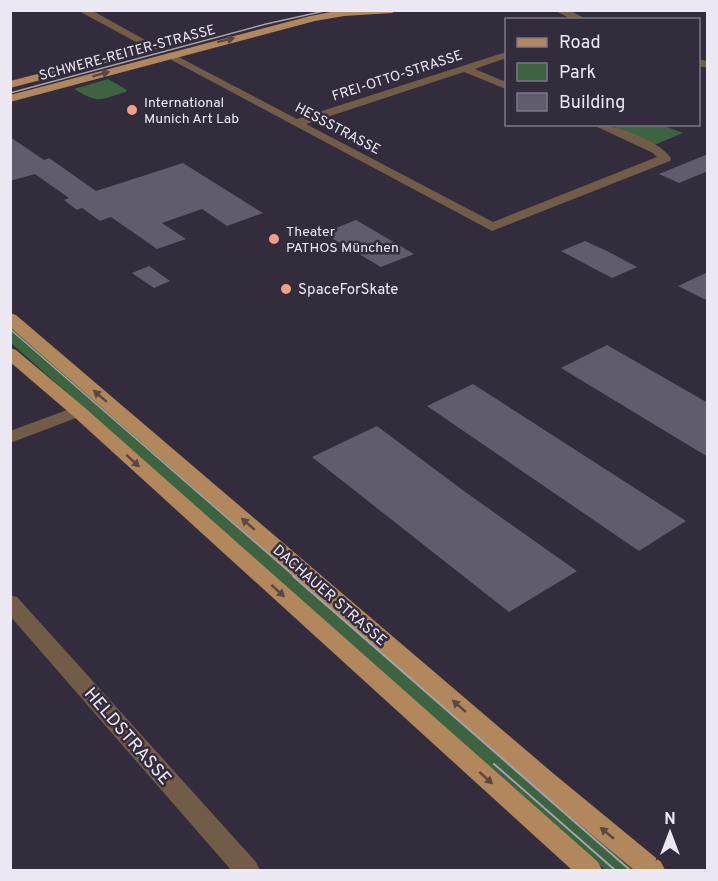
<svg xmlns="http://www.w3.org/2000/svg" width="718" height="881" viewBox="0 0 718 881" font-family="Overpass,sans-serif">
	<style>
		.green { fill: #3d6440 }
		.building { fill: #615b6d }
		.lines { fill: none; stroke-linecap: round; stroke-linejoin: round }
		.minor { fill: #715c48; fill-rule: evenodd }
		.major { fill: #b2875c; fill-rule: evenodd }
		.tram-far1 { stroke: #a6a2ae; stroke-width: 1.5 }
		.tram { stroke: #a6a2ae; stroke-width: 2 }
		.oneway { fill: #584746 }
		.poi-dot { fill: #f49e89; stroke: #322c3c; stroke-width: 2 }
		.labels { text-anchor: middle; stroke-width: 5; stroke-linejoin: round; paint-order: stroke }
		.far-street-label { font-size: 14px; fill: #ece8f3; stroke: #322c3c }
		.far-poi-label { font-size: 14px; fill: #ece8f3; stroke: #322c3c; text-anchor: start }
		.poi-label { font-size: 15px; fill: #ece8f3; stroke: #322c3c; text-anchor: start }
		.street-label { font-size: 15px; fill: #ece8f3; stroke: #322c3c }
		.near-street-label { font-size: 18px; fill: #ece8f3; stroke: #322c3c }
	</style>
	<rect width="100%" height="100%" fill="#322c3c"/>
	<!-- green -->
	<path class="green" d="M 108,79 L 127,90 L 126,92 C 99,100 99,104 74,89 Z
		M 621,125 L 662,125 L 683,133 L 654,145 L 614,127 Z
		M 11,327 L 633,870 L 605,870 L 11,343 Z"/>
	<!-- building -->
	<path class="building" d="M 10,137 L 44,160 L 49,158 L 96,191 L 183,163 L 263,213 L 227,226 L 202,209 L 162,223 L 186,239 L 157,249 L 111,217 L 100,221 L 82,208 L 77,210 L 64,200 L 69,198 L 35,174 L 10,181 Z
		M 708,154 L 708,171 L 679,183 L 659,174 Z
		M 356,220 L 414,254 L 381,267 L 323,233 Z
		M 585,241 L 605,250 L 637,267 L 612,278 L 561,251 Z
		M 149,266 L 170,281 L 154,288 L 132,273 Z
		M 708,272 L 708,301 L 678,286 Z
		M 607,345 L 708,403 L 708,457 L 561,368 Z
		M 473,384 L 686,521 L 639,551 L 427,406 Z
		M 377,426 L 468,494 L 577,571 L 509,612 L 312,457 Z"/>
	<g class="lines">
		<!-- minor -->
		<path class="minor" d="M 77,10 L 91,10 L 158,47 L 157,49 L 149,49 Z
			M 554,10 L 569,10 L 588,20 L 573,20 Z
			M 506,52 L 506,58 L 475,69 L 506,82 L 506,89 L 464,72 L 306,124 L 493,222 L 657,157 L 653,153 L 591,124 C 614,124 657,139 671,158 L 670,161 L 492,231 L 164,56 L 169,53 L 173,54 L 297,119 Z
			M 698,59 L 708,61 L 708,68 L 698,66 Z
			M 78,406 L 84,407 L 87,411 L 84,415 L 10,443 L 10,431 Z
			M 10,595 L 17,597 L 256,862 L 260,870 L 231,870 L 10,616 Z"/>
		<!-- major -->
		<path class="major" d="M 341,10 L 397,10 L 392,13 L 344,16 L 315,21 L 10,102 L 10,95 L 310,16 Z
			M 128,51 L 133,54 L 132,56 L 10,88 L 10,81 Z
			M 10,313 L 16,315 L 554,774 L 661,862 L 665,870 L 634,870 L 536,788 L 10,327 Z
			M 10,348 L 16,350 L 84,407 L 598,862 L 602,870 L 572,870 L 72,415 L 10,362 Z"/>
		<!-- tram-far1 -->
		<path class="tram-far1" d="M 10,93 L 266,24 L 329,10
			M 10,329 L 295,577"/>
		<!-- tram -->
		<path class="tram" d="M 293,576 L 630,870
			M 494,764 L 615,870"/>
	</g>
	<!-- one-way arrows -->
	<defs><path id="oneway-solid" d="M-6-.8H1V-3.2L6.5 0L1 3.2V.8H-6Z" transform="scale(1.5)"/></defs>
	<g class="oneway">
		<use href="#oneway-solid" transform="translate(226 40) rotate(-14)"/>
		<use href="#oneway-solid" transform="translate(101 74) rotate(-15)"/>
		<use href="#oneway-solid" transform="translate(100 396) rotate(-139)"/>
		<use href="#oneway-solid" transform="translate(133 461) rotate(42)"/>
		<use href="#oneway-solid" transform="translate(248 524) rotate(-139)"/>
		<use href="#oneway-solid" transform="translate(278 591) rotate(42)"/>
		<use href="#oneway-solid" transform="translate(459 706) rotate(-139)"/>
		<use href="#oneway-solid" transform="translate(486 778) rotate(42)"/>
		<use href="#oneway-solid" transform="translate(607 833) rotate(-140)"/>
	</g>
	<!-- markers -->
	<g class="poi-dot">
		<circle cx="132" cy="110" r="6"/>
		<circle cx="274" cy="239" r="6"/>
		<circle cx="286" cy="289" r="6"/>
	</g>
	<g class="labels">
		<!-- far-street labels -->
		<g class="far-street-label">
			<text transform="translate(127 52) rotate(-15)" y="5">SCHWERE-REITER-STRASSE</text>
			<text transform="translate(397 75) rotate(-18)" y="5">FREI-OTTO-STRASSE</text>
			<text transform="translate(338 128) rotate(28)" y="5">HESSSTRASSE</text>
		</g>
		<!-- far-poi labels -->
		<g class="far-poi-label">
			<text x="144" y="107">International<tspan x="144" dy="16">Munich Art Lab</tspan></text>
			<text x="286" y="236">Theater<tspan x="286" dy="16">PATHOS München</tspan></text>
		</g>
		<!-- poi labels -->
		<g class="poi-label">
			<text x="298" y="294">SpaceForSkate</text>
		</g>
		<!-- street labels -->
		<g class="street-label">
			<text transform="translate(330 595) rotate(41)" y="5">DACHAUER STRASSE</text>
		</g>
		<!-- near-street labels -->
		<g class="near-street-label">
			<text transform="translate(128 736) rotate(49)" y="6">HELDSTRASSE</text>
		</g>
	</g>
	<!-- border -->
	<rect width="718" height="881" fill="none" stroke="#ece8f3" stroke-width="24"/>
	<!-- legend -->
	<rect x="505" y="18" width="195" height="108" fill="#322c3c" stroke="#7c7785" stroke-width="1.5"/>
	<rect x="517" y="38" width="30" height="9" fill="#b2875c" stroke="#7c7785" stroke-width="1.5"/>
	<text x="559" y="48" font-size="18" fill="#ece8f3">Road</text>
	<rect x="517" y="63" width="30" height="18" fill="#3d6440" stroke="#7c7785" stroke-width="1.5"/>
	<text x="559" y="78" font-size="18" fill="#ece8f3">Park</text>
	<rect x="517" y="93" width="30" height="18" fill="#615b6d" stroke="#7c7785" stroke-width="1.5"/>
	<text x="559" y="108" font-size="18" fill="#ece8f3">Building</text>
	<!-- north arrow -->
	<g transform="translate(670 833)" stroke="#322c3c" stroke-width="4.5" paint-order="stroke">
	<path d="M0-4.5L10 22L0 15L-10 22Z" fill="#ece8f3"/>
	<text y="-9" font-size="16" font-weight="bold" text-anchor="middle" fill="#ece8f3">N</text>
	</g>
</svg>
